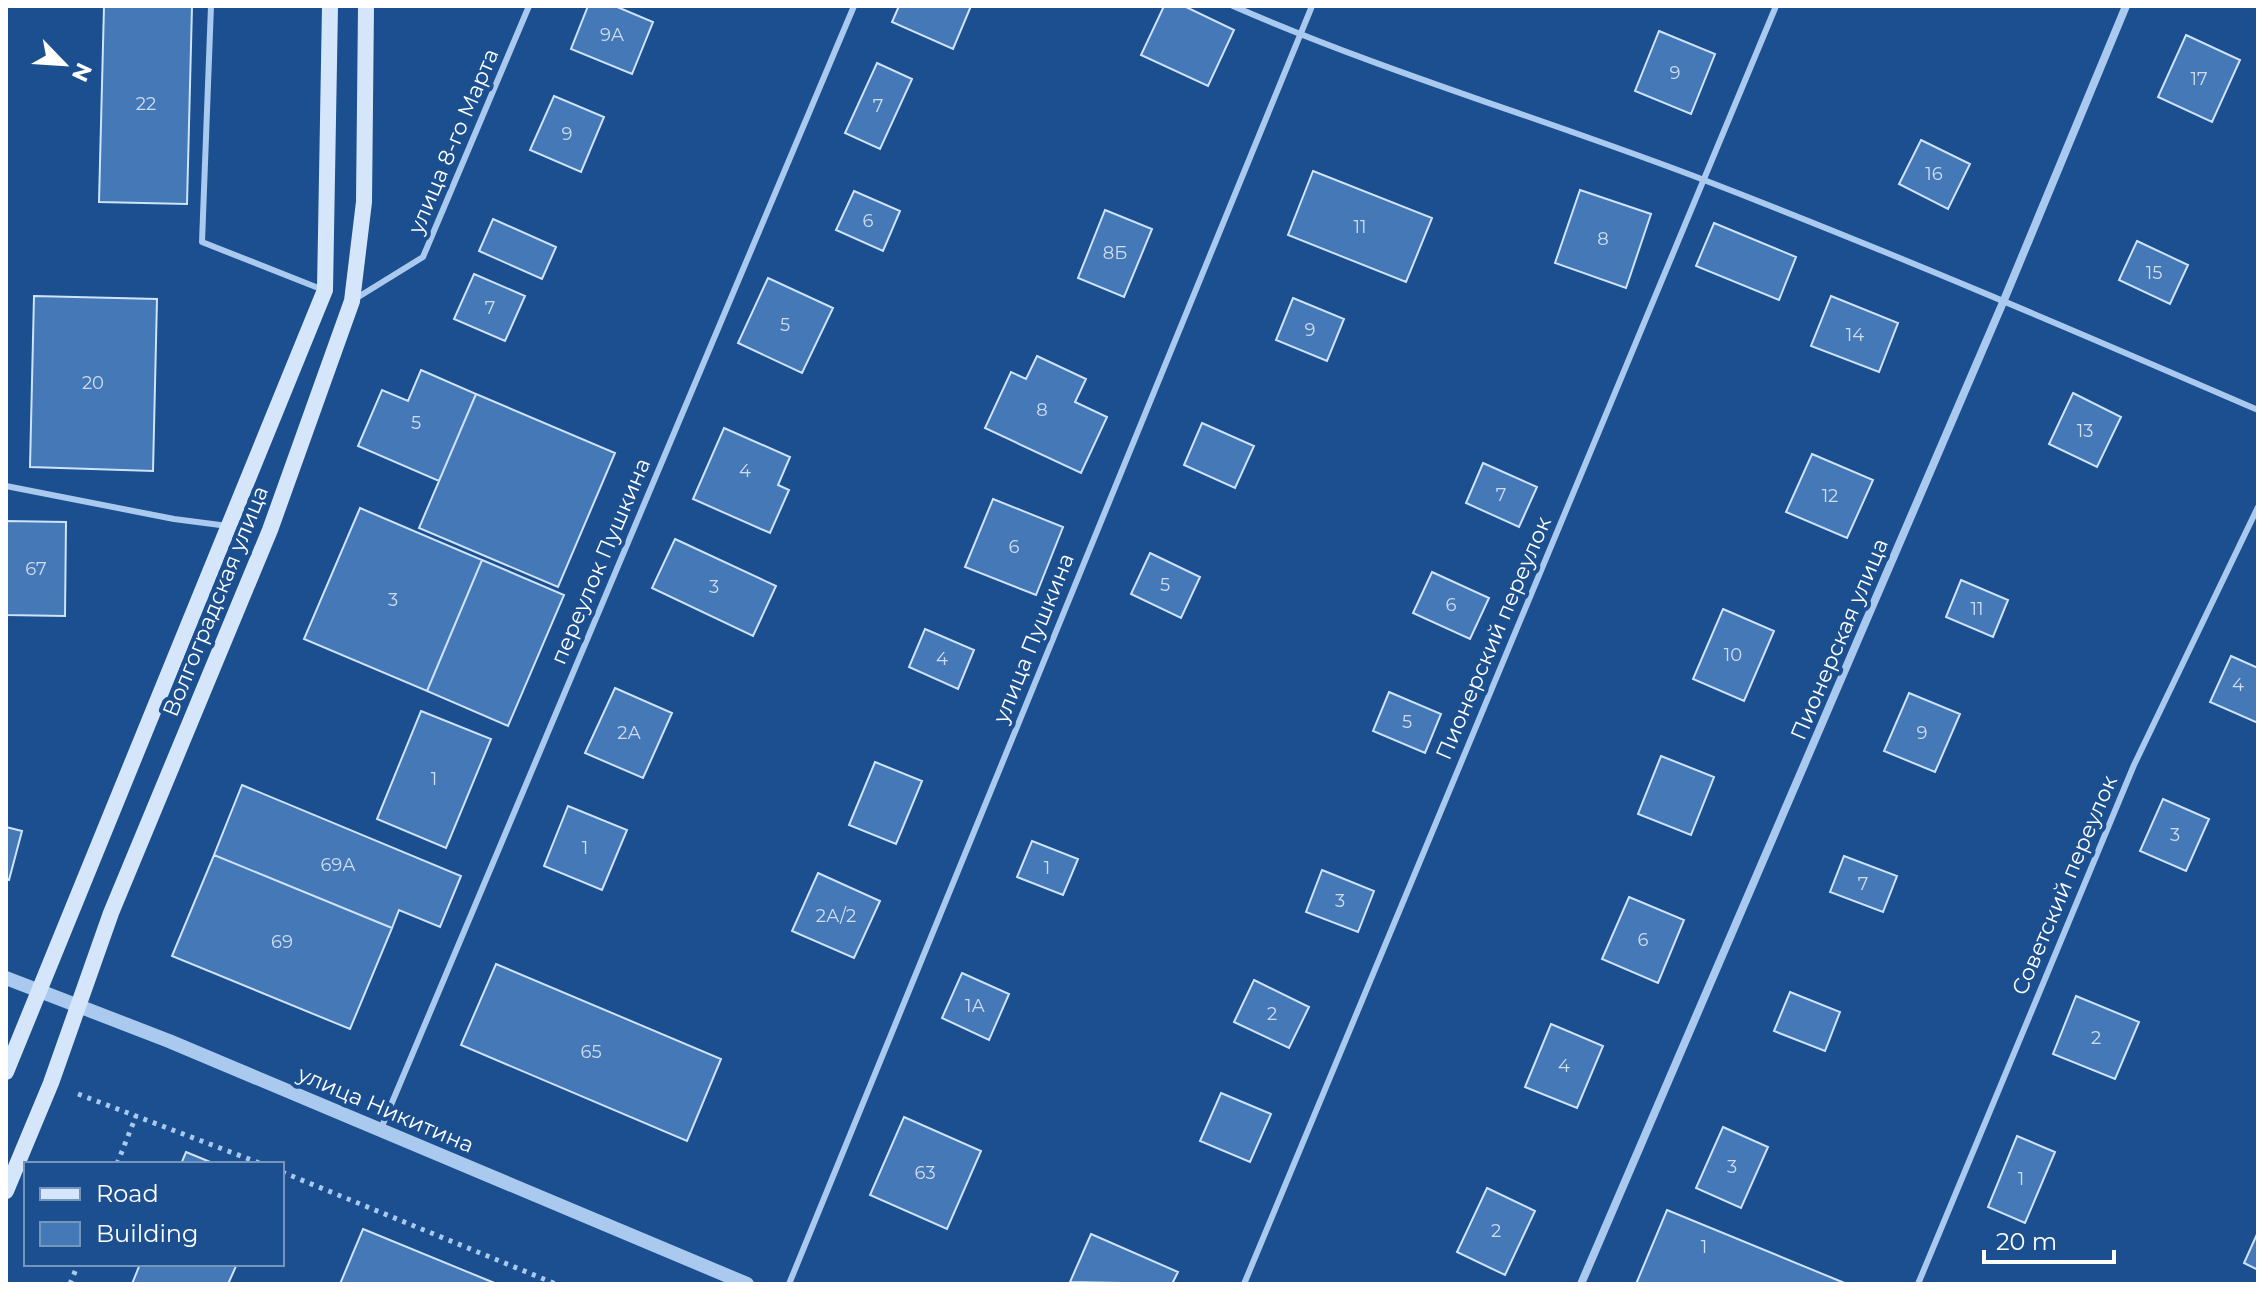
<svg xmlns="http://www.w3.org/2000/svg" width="2264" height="1290" viewBox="0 0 2264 1290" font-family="Montserrat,sans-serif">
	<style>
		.building { fill: #4478b7; stroke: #cfe3fa; stroke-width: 2 }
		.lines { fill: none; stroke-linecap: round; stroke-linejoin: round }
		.path { stroke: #a9c9ee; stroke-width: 5; stroke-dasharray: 4 6; stroke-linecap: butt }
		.service { stroke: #a9c9ee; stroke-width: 6 }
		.minor { stroke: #a9c9ee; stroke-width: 8 }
		.tertiary { stroke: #a9c9ee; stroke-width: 14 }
		.secondary { stroke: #d6e6fa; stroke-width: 16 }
		.labels { text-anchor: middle; stroke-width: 8; stroke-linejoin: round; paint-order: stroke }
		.number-label { font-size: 18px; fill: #d0dded }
		.street-label { font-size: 22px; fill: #fff; stroke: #1b4f8f }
	</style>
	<rect width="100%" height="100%" fill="#1b4f8f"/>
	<!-- building -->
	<path class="building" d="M 104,6 L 192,6 L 187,204 L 99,202 Z
		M 588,6 L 615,6 L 653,22 L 632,74 L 571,49 Z
		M 899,6 L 971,6 L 953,49 L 892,22 Z
		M 1164,6 L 1184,6 L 1234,30 L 1208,86 L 1141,55 Z
		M 1659,31 L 1715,54 L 1691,114 L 1635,91 Z
		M 2186,35 L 2240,60 L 2212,122 L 2158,97 Z
		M 877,63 L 912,79 L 880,149 L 845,133 Z
		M 554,96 L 604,117 L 581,172 L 530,150 Z
		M 1921,140 L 1970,164 L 1948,209 L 1899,184 Z
		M 1313,171 L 1432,218 L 1406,282 L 1288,235 Z
		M 1580,190 L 1651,214 L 1626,288 L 1555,263 Z
		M 854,191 L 900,211 L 883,251 L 836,230 Z
		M 1105,210 L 1152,229 L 1124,297 L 1078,278 Z
		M 493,219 L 556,247 L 542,279 L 479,251 Z
		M 1714,223 L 1796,257 L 1779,300 L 1696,266 Z
		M 2137,241 L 2188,265 L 2170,304 L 2119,280 Z
		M 474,274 L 525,296 L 505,341 L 454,319 Z
		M 768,278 L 833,308 L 802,373 L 738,343 Z
		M 34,296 L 157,299 L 153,471 L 30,467 Z
		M 1831,296 L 1898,323 L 1879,372 L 1811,346 Z
		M 1293,298 L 1344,319 L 1327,361 L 1276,340 Z
		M 1037,356 L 1086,379 L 1075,402 L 1107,417 L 1081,473 L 985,428 L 1011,372 L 1026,379 Z
		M 421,370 L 476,394 L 439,481 L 358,446 L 382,390 L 408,401 Z
		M 2073,393 L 2121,417 L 2097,467 L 2049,444 Z
		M 476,394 L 615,453 L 558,587 L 419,528 Z
		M 1202,423 L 1254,446 L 1235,488 L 1184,465 Z
		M 724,428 L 790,457 L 778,485 L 789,490 L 770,533 L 693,499 Z
		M 1812,454 L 1873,480 L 1847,538 L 1786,512 Z
		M 1483,463 L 1537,487 L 1519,527 L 1466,503 Z
		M 993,499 L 1063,527 L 1036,595 L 965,567 Z
		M 360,508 L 482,560 L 427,691 L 304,639 Z
		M 6,521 L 66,522 L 65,616 L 6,615 Z
		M 675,539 L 776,586 L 753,636 L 652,588 Z
		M 1150,553 L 1200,577 L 1181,618 L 1131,594 Z
		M 482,560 L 564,595 L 508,726 L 427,691 Z
		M 1432,572 L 1489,598 L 1470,639 L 1413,613 Z
		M 1961,580 L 2008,600 L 1993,637 L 1946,617 Z
		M 1723,609 L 1774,631 L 1744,701 L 1693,679 Z
		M 925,629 L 974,650 L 958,689 L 909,667 Z
		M 2231,656 L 2258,668 L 2258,723 L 2210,702 Z
		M 615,688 L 672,713 L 643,778 L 585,753 Z
		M 1389,692 L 1441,714 L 1425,753 L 1373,731 Z
		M 1909,693 L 1960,714 L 1935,772 L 1884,751 Z
		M 421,711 L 491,739 L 446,848 L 377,819 Z
		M 1661,756 L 1714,777 L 1691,835 L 1638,814 Z
		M 875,762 L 922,781 L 896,844 L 849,825 Z
		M 242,785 L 461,876 L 440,927 L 399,910 L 392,928 L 214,855 Z
		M 2163,799 L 2209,819 L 2186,871 L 2140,851 Z
		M 568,806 L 627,830 L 602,890 L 544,866 Z
		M 6,827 L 22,831 L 9,880 L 6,879 Z
		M 1032,841 L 1078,859 L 1063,895 L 1017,877 Z
		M 214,855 L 392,928 L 350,1029 L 172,956 Z
		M 1844,856 L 1897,876 L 1883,912 L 1830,892 Z
		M 1322,870 L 1374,891 L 1358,932 L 1306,912 Z
		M 818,873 L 880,901 L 854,958 L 792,931 Z
		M 1629,897 L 1684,920 L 1658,983 L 1602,959 Z
		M 496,964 L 721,1059 L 687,1141 L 461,1045 Z
		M 962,973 L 1009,994 L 989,1040 L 942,1018 Z
		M 1254,980 L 1309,1007 L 1289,1048 L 1234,1022 Z
		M 1790,992 L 1840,1012 L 1825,1051 L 1774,1031 Z
		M 2076,996 L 2139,1022 L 2115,1079 L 2053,1054 Z
		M 1551,1024 L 1603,1046 L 1577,1108 L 1525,1087 Z
		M 1221,1093 L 1271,1114 L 1250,1162 L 1200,1141 Z
		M 904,1117 L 981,1151 L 947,1229 L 870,1195 Z
		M 1723,1127 L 1768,1147 L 1741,1208 L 1696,1188 Z
		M 2017,1136 L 2055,1152 L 2025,1223 L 1988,1207 Z
		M 186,1152 L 215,1164 L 181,1164 Z
		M 1487,1188 L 1535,1211 L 1505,1275 L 1457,1252 Z
		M 1667,1210 L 1847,1284 L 1636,1284 Z
		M 363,1229 L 497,1284 L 340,1284 Z
		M 2258,1232 L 2258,1270 L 2244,1263 Z
		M 1091,1234 L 1178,1272 L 1172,1284 L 1070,1282 Z
		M 140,1264 L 237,1264 L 228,1284 L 132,1284 Z"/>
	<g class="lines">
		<!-- path -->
		<path class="path" d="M 78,1094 L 262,1164
			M 117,1164 L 136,1116
			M 282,1172 L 556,1284
			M 70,1284 L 78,1264"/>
		<!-- service -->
		<path class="service" d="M 211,6 L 202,242 L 321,289
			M 1233,6 C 1387,73 1548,120 1704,180 C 1891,252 2075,331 2258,410
			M 355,299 L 423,257 L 529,6
			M 6,486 L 174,519 L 228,526
			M 380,1131 L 854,6
			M 789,1284 L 1312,6
			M 1244,1284 L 1776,6
			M 1918,1284 L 2134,765 L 2258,507"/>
		<!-- minor -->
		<path class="minor" d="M 1581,1284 L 2004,300 L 2126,6"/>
		<!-- tertiary -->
		<path class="tertiary" d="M 6,978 L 169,1041 L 747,1284"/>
		<!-- secondary -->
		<path class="secondary" d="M 6,1072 L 325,290 L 330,6
			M 6,1191 L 51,1083 L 111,913 L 270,530 L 352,301 L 364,202 L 366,6"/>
	</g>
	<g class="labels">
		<!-- number labels -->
		<g class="number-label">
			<text x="612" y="41">9А</text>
			<text x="1675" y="79">9</text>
			<text x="2199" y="85">17</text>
			<text x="146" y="110">22</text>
			<text x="878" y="112">7</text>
			<text x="567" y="140">9</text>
			<text x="1934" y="180">16</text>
			<text x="868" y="227">6</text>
			<text x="1360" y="233">11</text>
			<text x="1603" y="245">8</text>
			<text x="1115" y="259">8Б</text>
			<text x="2154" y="279">15</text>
			<text x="490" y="314">7</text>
			<text x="785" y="331">5</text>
			<text x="1310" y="336">9</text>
			<text x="1855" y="341">14</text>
			<text x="93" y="389">20</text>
			<text x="1042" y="416">8</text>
			<text x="416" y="429">5</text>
			<text x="2085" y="437">13</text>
			<text x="745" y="477">4</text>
			<text x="1501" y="501">7</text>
			<text x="1830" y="502">12</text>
			<text x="1014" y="553">6</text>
			<text x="36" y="575">67</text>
			<text x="1165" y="591">5</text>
			<text x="714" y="593">3</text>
			<text x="393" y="606">3</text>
			<text x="1451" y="611">6</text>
			<text x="1977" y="615">11</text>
			<text x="1733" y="661">10</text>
			<text x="942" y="665">4</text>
			<text x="2238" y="691">4</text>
			<text x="1407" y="728">5</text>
			<text x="629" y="739">2А</text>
			<text x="1922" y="739">9</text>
			<text x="434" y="785">1</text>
			<text x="2175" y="841">3</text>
			<text x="585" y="854">1</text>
			<text x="338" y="871">69А</text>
			<text x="1047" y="874">1</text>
			<text x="1863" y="890">7</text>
			<text x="1340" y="907">3</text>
			<text x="836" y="922">2А/2</text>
			<text x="1643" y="946">6</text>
			<text x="282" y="948">69</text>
			<text x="975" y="1012">1А</text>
			<text x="1272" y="1020">2</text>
			<text x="2096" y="1044">2</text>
			<text x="591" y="1058">65</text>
			<text x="1564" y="1072">4</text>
			<text x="1732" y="1173">3</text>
			<text x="925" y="1179">63</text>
			<text x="2021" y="1185">1</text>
			<text x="1496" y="1237">2</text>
			<text x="1704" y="1253">1</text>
		</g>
		<!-- street labels -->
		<g class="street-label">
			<text transform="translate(453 141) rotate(-67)" y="8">улица 8-го Марта</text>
			<text transform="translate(600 561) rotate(-67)" y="8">переулок Пушкина</text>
			<text transform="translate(215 601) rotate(-68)" y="8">Волгоградская улица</text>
			<text transform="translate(1033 638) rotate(-68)" y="8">улица Пушкина</text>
			<text transform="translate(1493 638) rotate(-67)" y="8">Пионерский переулок</text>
			<text transform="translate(1839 639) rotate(-67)" y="8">Пионерская улица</text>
			<text transform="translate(2064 885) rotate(-67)" y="8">Советский переулок</text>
			<text transform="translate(386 1109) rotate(23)" y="8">улица Никитина</text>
		</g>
	</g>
	<!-- border -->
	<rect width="2264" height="1290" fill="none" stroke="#ffffff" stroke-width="16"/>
	<!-- legend -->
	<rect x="24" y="1162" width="260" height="104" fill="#1b4f8f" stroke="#7695bc" stroke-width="2"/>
	<rect x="40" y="1188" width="40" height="12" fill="#d6e6fa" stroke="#7695bc" stroke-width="2"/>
	<text x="96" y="1202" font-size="24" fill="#ffffff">Road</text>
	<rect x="40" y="1222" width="40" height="24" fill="#4478b7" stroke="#7695bc" stroke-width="2"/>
	<text x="96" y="1242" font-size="24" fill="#ffffff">Building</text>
	<!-- north arrow -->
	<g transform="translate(64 64) rotate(115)" stroke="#1b4f8f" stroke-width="6" paint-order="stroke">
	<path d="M0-6L14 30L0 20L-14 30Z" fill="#ffffff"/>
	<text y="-12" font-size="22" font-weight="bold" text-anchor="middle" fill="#ffffff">N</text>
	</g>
	<!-- scale -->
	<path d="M1984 1250v12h130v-12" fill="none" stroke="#ffffff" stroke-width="4"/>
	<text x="1996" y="1250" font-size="24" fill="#ffffff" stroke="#1b4f8f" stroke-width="6" paint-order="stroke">20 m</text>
</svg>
